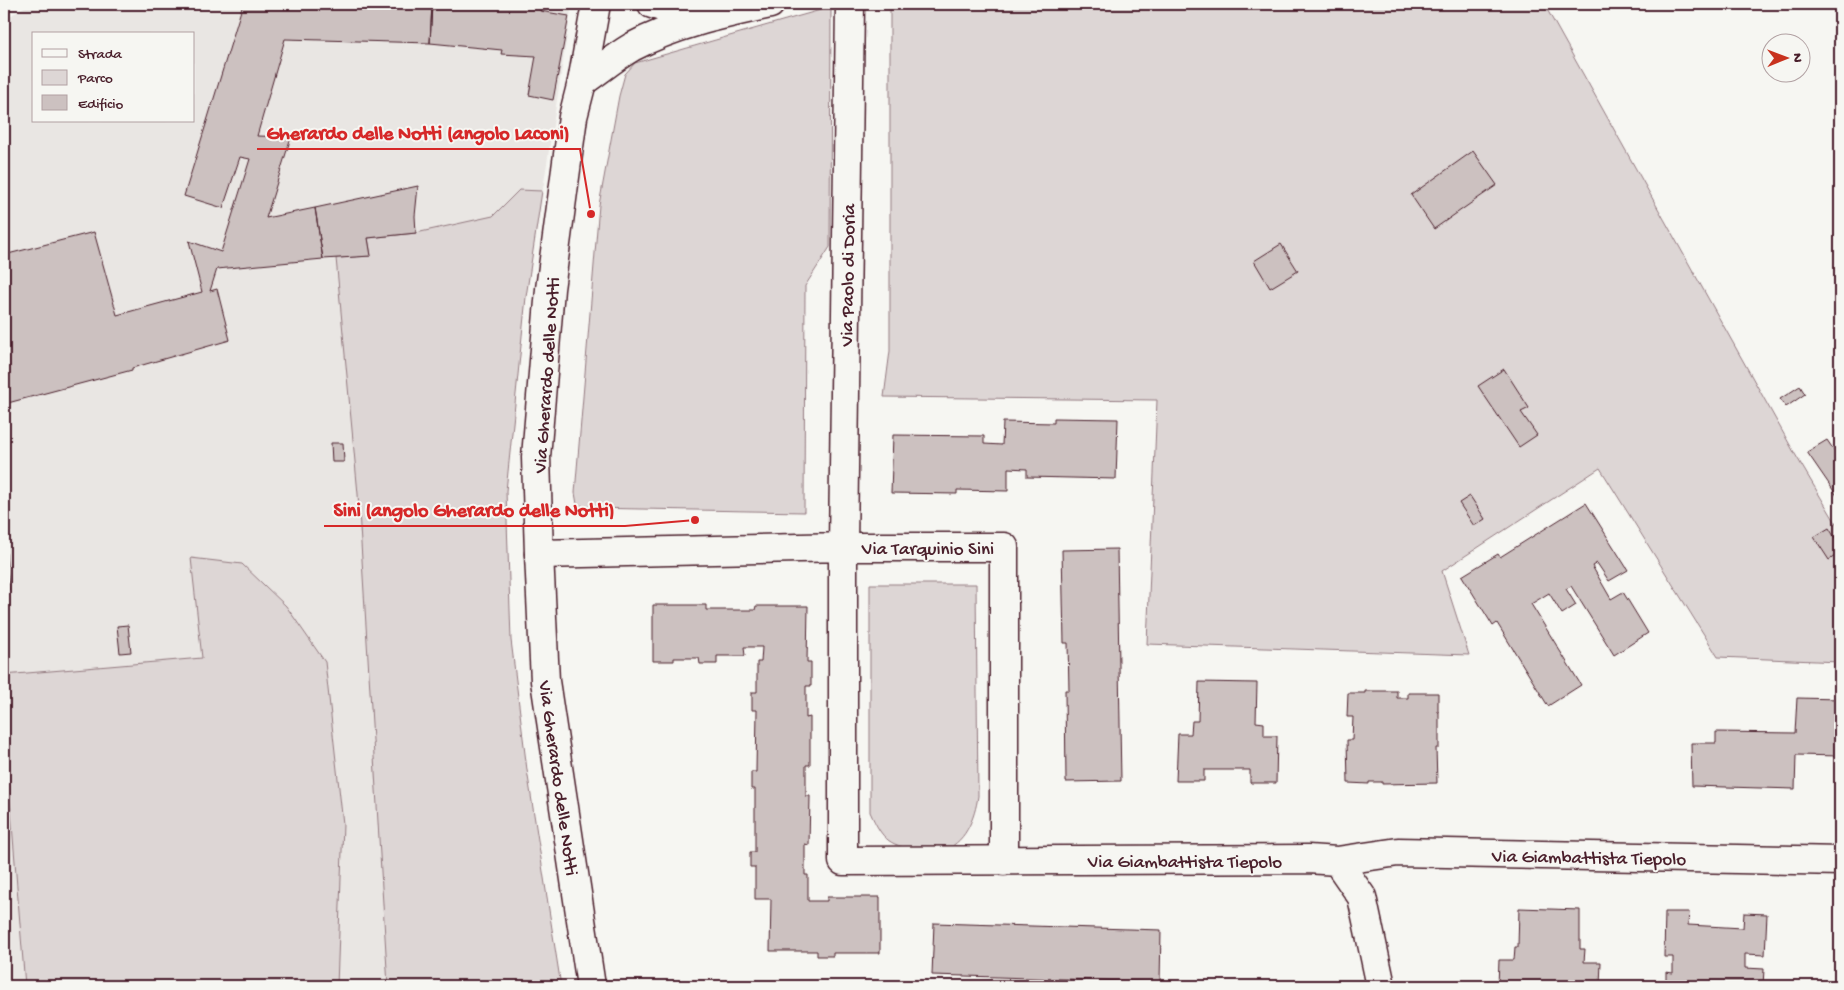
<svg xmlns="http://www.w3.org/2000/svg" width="1844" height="990" viewBox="0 0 1844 990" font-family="'Gochi Hand',sans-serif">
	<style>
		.built { fill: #e9e6e3; fill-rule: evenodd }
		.green { fill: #ddd6d5; stroke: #947a80 }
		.building { fill: #ccc1c0; stroke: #4a1f2b }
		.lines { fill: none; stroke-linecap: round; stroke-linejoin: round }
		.street-casing { stroke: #4a1f2b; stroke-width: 31 }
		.secondary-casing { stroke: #4a1f2b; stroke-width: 31 }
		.street { stroke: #f6f6f2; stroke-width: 28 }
		.secondary { stroke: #f6f6f2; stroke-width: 28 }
		.labels { text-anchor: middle; stroke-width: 4; stroke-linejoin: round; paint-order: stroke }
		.street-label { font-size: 19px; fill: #4a1f2b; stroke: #f6f6f2 }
		.leader { fill: none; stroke: #d62828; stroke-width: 2 }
		.callout-dot { fill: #d62828; stroke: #f6f6f2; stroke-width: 2 }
		.callout-label { font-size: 20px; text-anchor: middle; font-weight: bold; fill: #d62828; stroke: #f6f6f2; stroke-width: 4; stroke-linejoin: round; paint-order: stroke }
	</style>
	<rect width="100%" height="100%" fill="#f6f6f2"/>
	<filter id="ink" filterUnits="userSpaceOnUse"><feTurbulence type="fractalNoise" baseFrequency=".02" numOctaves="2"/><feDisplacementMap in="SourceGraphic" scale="10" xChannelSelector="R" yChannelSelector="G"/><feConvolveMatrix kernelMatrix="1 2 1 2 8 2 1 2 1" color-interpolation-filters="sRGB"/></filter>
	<g filter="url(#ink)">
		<!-- built -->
		<path class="built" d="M 29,4 L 572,4 L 526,297 L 506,491 L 511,640 L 527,770 L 561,986 L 4,986 L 4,20 ZM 34,34 L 194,34 L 194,121 L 34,121 Z"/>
		<!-- green -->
		<path class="green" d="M 896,4 L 1544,4 L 1795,454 L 1840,530 L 1840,662 L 1718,657 L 1600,468 L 1442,571 L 1469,655 L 1147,644 L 1157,400 L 884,397 L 890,351 L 890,7 Z
			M 831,7 L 830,247 L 805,286 L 804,512 L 587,508 L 577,504 L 575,493 L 599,205 L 619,96 L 625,74 L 635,63 Z
			M 519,190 L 542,191 L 526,297 L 506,491 L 511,640 L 527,770 L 561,986 L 388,986 L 358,494 L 336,258 L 371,256 L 368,238 L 416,233 L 493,216 Z
			M 191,558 L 242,564 L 286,606 L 325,662 L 343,824 L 337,986 L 25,986 L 4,725 L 4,675 L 202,658 Z
			M 870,584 L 976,584 L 978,796 C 975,817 965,846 941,850 C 935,851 928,849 922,849 C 890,847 883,841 870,812 Z"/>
		<!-- building -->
		<path class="building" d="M 241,4 L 432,4 L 430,43 L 285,39 L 257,136 L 291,137 L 266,218 L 315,208 L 323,259 L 217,269 L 210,291 L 217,289 L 230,340 L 132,368 L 132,370 L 4,404 L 4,255 L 94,232 L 117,315 L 202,292 L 189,241 L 221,252 L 250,159 L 240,157 L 223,208 L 184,196 L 242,7 Z
			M 432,4 L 540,4 L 540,11 L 569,16 L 553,100 L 529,95 L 536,56 L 501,54 L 502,50 L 430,43 Z
			M 1473,151 L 1497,185 L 1434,229 L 1411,195 Z
			M 418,186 L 415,216 L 416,233 L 368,238 L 371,256 L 323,259 L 315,208 Z
			M 1281,244 L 1298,271 L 1270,288 L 1254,261 Z
			M 1504,369 L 1529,408 L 1521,412 L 1537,435 L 1519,447 L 1478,386 Z
			M 1800,386 L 1805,394 L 1786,407 L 1780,399 Z
			M 1054,418 L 1118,419 L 1116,479 L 1027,477 L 1027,469 L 1008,468 L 1008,491 L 957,490 L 957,494 L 891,493 L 893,435 L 984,436 L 984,444 L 1002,445 L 1003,422 L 1054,423 Z
			M 1827,440 L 1840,459 L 1840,500 L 1807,452 Z
			M 331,443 L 343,443 L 344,462 L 332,462 Z
			M 1470,496 L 1485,519 L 1474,526 L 1459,503 Z
			M 1586,503 L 1628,570 L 1609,581 L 1597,563 L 1592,566 L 1611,599 L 1623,592 L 1648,633 L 1614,655 L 1571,586 L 1566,589 L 1576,605 L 1562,614 L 1549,593 L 1531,604 L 1581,685 L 1548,706 L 1497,623 L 1493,626 L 1462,576 L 1498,554 L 1500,557 Z
			M 1829,528 L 1840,546 L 1840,553 L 1829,560 L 1814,537 Z
			M 4,529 L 9,590 L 4,591 Z
			M 1117,549 L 1121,781 L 1066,782 L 1065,690 L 1069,690 L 1068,643 L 1064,643 L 1062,550 Z
			M 653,605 L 706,605 L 706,610 L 755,610 L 756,606 L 808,606 L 807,662 L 811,662 L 811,686 L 806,686 L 806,718 L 810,717 L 810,765 L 806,765 L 806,796 L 810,796 L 809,845 L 805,844 L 805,875 L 808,875 L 808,901 L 827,901 L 827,897 L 880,897 L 880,953 L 833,953 L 833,956 L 817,956 L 817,951 L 770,951 L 771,899 L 755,899 L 755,867 L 750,867 L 750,852 L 755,852 L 755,789 L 751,789 L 751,772 L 756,772 L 757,710 L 752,710 L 752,692 L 757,692 L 757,662 L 761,662 L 762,647 L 744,647 L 745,656 L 717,656 L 717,664 L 700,664 L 699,658 L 674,658 L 674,661 L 653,661 Z
			M 128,625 L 131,652 L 120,653 L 117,626 Z
			M 1199,682 L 1257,683 L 1256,722 L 1264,723 L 1264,736 L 1277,736 L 1276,783 L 1250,783 L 1250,770 L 1204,770 L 1204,781 L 1176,781 L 1178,734 L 1191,734 L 1192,721 L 1198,721 Z
			M 1365,691 L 1397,691 L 1397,698 L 1408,698 L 1408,693 L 1438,693 L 1438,712 L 1439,712 L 1439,748 L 1436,748 L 1437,783 L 1382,784 L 1382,782 L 1369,782 L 1369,784 L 1348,783 L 1347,740 L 1352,740 L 1353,717 L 1347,717 L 1348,693 L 1365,693 Z
			M 1797,698 L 1840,699 L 1840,756 L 1796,755 L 1795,789 L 1692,786 L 1691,743 L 1716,743 L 1716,732 L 1795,733 Z
			M 1519,908 L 1580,910 L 1580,949 L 1585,949 L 1584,962 L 1601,962 L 1600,986 L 1498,986 L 1499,960 L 1514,960 L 1515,947 L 1518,947 Z
			M 1665,912 L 1689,912 L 1688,925 L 1743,928 L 1744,913 L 1767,914 L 1765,955 L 1745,954 L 1745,968 L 1764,969 L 1763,986 L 1666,986 L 1666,972 L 1673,973 L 1673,957 L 1664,957 Z
			M 934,923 L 1161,930 L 1160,982 L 932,975 Z"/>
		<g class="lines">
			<!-- street casing -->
			<g class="street-casing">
				<path id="street" d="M 652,4 L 677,12 L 707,17
					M 850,4 L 843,547 L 843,861 L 1308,859 L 1337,861 L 1398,852 L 1840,861
					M 582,82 C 598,71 615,57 632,47 C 675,24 724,14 770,4
					M 539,554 L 843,547 L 1004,547 L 1004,861
					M 1337,861 L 1362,897 L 1381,986"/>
			</g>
			<!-- secondary casing -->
			<g class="secondary-casing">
				<path id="secondary" d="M 591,986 L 545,681 L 539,554 L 536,457 L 550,289 L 573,117 L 582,82 L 596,4"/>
			</g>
			<!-- street -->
			<use href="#street" class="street"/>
			<!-- secondary -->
			<use href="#secondary" class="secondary"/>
		</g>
	</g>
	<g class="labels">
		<!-- street labels -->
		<g class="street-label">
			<text transform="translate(846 275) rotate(-89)" y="7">Via Paolo di Doria</text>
			<text transform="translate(545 375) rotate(-86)" y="7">Via Gherardo delle Notti</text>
			<text x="928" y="554">Via Tarquinio Sini</text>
			<text transform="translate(560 778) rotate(82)" y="7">Via Gherardo delle Notti</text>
			<text transform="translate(1589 856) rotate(1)" y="7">Via Giambattista Tiepolo</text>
			<text x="1185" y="867">Via Giambattista Tiepolo</text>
		</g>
	</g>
	<!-- callouts -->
	<path class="leader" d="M591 214L580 149H257M695 520L625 526H324"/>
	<g class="callout-dot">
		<circle cx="591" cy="214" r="5"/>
		<circle cx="695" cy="520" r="5"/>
	</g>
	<g class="callout-label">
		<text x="418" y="139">Gherardo delle Notti (angolo Laconi)</text>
		<text x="474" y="516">Sini (angolo Gherardo delle Notti)</text>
	</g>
	<!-- margin -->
	<rect width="1844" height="990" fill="none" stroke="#f6f6f2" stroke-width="20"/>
	<rect x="10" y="10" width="1824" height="970" fill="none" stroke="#4a1f2b" stroke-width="2" filter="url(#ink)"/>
	<!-- legend -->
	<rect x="32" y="32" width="162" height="90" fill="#f6f6f2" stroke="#b1a0a2"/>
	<rect x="42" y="49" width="25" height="8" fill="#f6f6f2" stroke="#b1a0a2"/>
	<text x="78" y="58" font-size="15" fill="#4a1f2b">Strada</text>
	<rect x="42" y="70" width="25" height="15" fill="#ddd6d5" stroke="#b1a0a2"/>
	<text x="78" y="82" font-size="15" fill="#4a1f2b">Parco</text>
	<rect x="42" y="95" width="25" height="15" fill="#ccc1c0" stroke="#b1a0a2"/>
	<text x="78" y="108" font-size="15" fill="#4a1f2b">Edificio</text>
	<!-- north arrow -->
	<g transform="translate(1786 58) rotate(89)"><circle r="24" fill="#f6f6f2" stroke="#b1a0a2"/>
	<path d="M0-4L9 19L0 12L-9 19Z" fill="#c8321e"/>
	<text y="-8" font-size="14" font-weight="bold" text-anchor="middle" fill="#4a1f2b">N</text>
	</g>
</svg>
